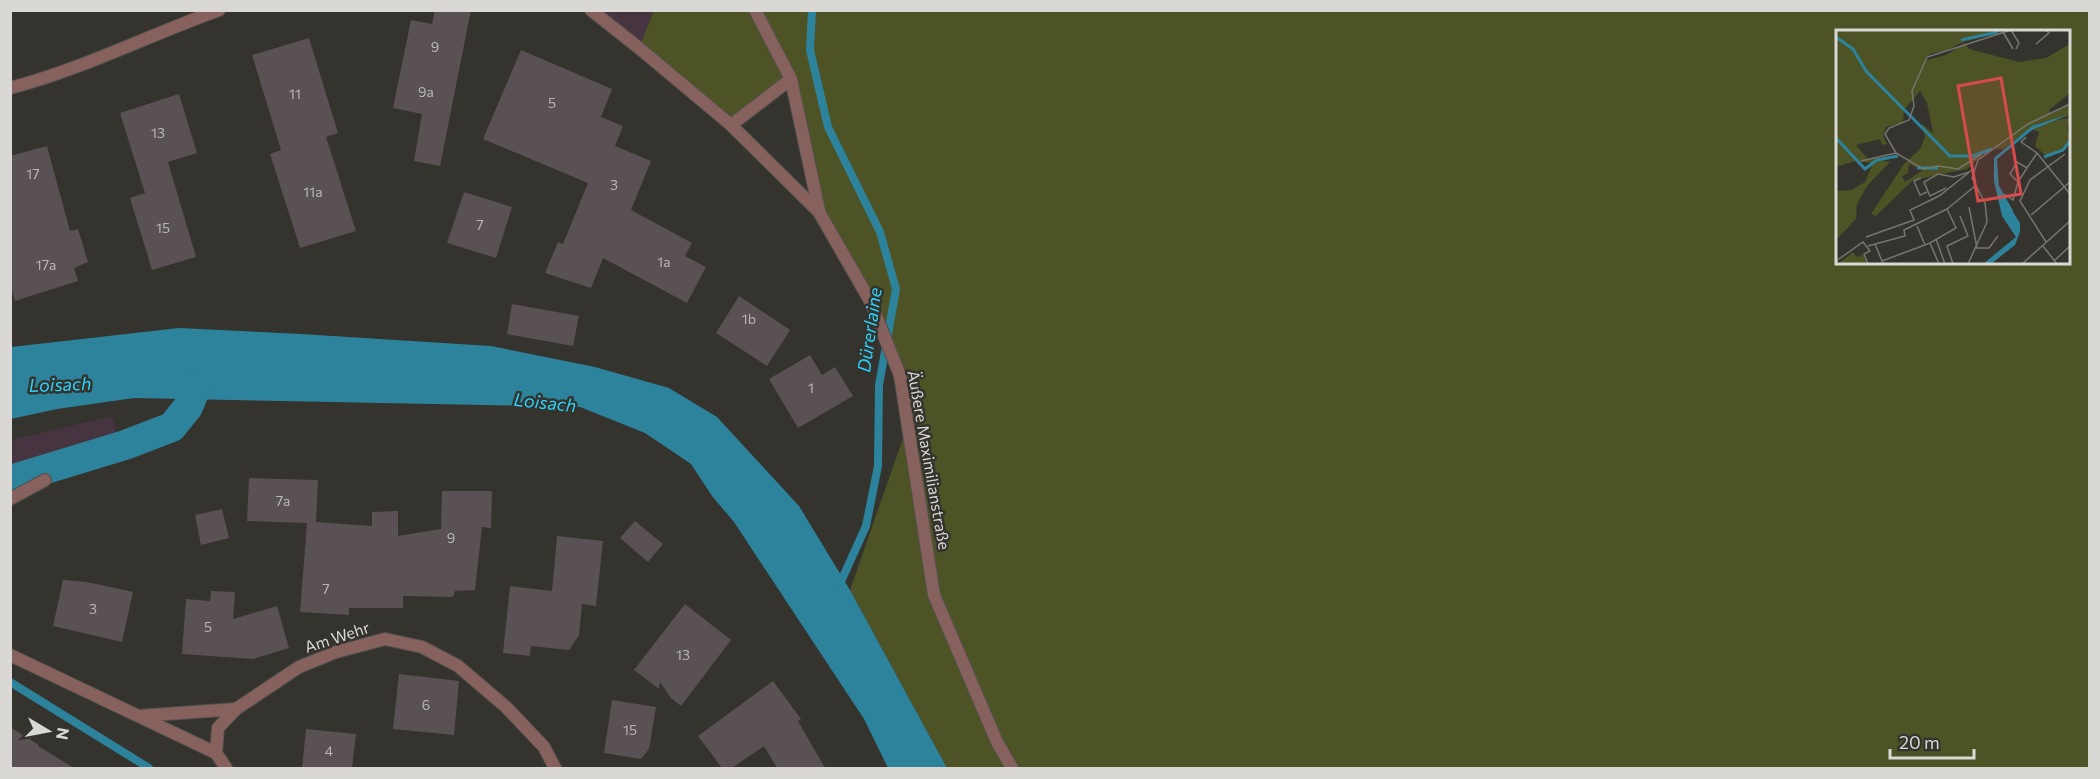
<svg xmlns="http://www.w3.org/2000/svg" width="2100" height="779" viewBox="0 0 2100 779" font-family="Commissioner,sans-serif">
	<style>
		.industrial { fill: #463540 }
		.green { fill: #4d5325; fill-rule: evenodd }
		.water { fill: #2c839b }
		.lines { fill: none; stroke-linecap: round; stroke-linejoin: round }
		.stream { stroke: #2c839b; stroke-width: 8 }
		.canal { stroke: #2c839b; stroke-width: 30 }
		.building { fill: #595153 }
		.street-casing { stroke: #53514b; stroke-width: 14 }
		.street { stroke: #86615d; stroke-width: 12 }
		.labels { text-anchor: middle; stroke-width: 5; stroke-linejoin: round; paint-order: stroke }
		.number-label { font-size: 14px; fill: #b9b6b4 }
		.street-label { font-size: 16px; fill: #d9d8d4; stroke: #35332d }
		.water-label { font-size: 18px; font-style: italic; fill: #29d4fe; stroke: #35332d }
		.inset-river { fill: none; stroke: #2c839b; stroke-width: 3 }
		.inset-road { fill: none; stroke: #777570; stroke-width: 1.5 }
		.view { fill: #d74b4a; fill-opacity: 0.15; stroke: #d74b4a; stroke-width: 3 }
		.inset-edge { fill: none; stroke: #d9d8d4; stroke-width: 3 }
	</style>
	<rect width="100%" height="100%" fill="#35332d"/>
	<!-- industrial -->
	<path class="industrial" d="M 591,11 L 654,11 L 639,48 Z
		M 112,416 L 123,458 L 75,468 L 32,473 L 11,484 L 11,440 Z"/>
	<!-- green -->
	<path class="green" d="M 654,10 L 2089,11 L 2089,768 L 947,768 L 850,590 L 908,424 L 900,375 L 869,299 L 819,212 L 791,79 L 731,125 L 639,48 ZM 1838,32 L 2068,32 L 2068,262 L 1838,262 Z"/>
	<!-- water -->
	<path class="water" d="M 179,328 L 301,334 L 491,346 L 595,367 L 669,388 L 717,417 L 799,506 L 850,590 L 947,768 L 888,768 L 864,719 L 734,522 L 712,496 L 691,464 L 645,433 L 580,407 L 134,398 L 57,409 L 11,419 L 11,347 Z"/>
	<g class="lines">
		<!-- stream -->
		<path class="stream" d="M 812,10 L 810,50 L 828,127 L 880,232 L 896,289 L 879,385 L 878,466 L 866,526 L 838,588
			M 10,682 L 149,768"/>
		<!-- canal -->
		<path class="canal" d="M 10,480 L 125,445 L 172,427 L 188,407 L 196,387"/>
	</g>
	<!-- building -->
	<path class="building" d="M 435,10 L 471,10 L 440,166 L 414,161 L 422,114 L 393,108 L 411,20 L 432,24 Z
		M 309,38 L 338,133 L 326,137 L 356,231 L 300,248 L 270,154 L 281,150 L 252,55 Z
		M 521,50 L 612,89 L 601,117 L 623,126 L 615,146 L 651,161 L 631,210 L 692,243 L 685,256 L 706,267 L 687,303 L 603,258 L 591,288 L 545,273 L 558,242 L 563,244 L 588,183 L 483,139 Z
		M 179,94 L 197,153 L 168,162 L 196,257 L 152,270 L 130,198 L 145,193 L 120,113 Z
		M 47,146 L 70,231 L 78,229 L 88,262 L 74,268 L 78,281 L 15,301 L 10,284 L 10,156 Z
		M 464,192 L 512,207 L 496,258 L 447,243 Z
		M 739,296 L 790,330 L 767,366 L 716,333 Z
		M 512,304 L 579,316 L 573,346 L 507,334 Z
		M 810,355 L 822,375 L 835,367 L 853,396 L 798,428 L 769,379 Z
		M 249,478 L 318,480 L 316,522 L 372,526 L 372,512 L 398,511 L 398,536 L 441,529 L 442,491 L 492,491 L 491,528 L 482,527 L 475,590 L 455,591 L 453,597 L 403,596 L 403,608 L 349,608 L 349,615 L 300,612 L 307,523 L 247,521 Z
		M 222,509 L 229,538 L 201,545 L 195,515 Z
		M 635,521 L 663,544 L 648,562 L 620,538 Z
		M 557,536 L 603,541 L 596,606 L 582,604 L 579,635 L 569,650 L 531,646 L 530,656 L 503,653 L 510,586 L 552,591 Z
		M 63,580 L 87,582 L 133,592 L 122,642 L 53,626 Z
		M 211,591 L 235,592 L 233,619 L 277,606 L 289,648 L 253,659 L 182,654 L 186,599 L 210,601 Z
		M 685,604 L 731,640 L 681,706 L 671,698 L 660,682 L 659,689 L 634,670 Z
		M 399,674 L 459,681 L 454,735 L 393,729 Z
		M 773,681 L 801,719 L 798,721 L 825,768 L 777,768 L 764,746 L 732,768 L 722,768 L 698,736 Z
		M 612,700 L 656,707 L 649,749 L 641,759 L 604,753 Z
		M 10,727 L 39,745 L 38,746 L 74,768 L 10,768 Z
		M 306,729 L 356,734 L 352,768 L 302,768 Z"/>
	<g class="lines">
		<!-- street casing -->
		<g class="street-casing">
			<path id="street" d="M 591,10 L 639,48 L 731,125 L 819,212 L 869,299 L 900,375 L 934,595 L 997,742 L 1012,768
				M 755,10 L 791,79 L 819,210
				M 10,88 C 83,69 149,35 219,10
				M 731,125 L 791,79
				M 10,499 L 45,480
				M 10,655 L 216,753
				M 138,716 L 236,709
				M 226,768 L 216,753 L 218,728 L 236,709 L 299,667 L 336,652 L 385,639 L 422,647 L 458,666 L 506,707 L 544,747 L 555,768"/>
		</g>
		<!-- street -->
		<use href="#street" class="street"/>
	</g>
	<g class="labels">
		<!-- number labels -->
		<g class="number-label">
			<text x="435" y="52">9</text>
			<text x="426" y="97">9a</text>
			<text x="295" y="99">11</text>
			<text x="552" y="108">5</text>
			<text x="158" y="138">13</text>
			<text x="33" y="179">17</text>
			<text x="614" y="190">3</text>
			<text x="313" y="197">11a</text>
			<text x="480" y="230">7</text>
			<text x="163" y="233">15</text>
			<text x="664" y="267">1a</text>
			<text x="46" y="270">17a</text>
			<text x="749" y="324">1b</text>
			<text x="811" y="393">1</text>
			<text x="283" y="506">7a</text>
			<text x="451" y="543">9</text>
			<text x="326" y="594">7</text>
			<text x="93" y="614">3</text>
			<text x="208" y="632">5</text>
			<text x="683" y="660">13</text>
			<text x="426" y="710">6</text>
			<text x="630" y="735">15</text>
			<text x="329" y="756">4</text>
		</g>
		<!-- street labels -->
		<g class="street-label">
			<text transform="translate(929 460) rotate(80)" y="6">Äußere Maximilianstraße</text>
			<text transform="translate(337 637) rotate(-18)" y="6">Am Wehr</text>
		</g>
		<!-- water labels -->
		<g class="water-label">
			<text transform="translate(870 330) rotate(-82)" y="6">Dürerlaine</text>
			<text transform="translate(60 385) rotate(-2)" y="6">Loisach</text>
			<text transform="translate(545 403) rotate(6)" y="6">Loisach</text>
		</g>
	</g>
	<!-- overview -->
	<g transform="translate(1836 30)">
		<rect width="234" height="234" fill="#35332d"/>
		<path d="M 0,0 L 173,0 L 127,12 L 109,21 L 96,23 L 88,28 L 92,30 L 110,25 L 129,13 L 133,19 L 183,32 L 210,28 L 234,14 L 234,63 L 213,80 L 215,84 L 234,75 L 234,85 L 201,94 L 167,119 L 154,118 L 131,139 L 77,150 L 40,186 L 35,184 L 68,134 L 84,119 L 89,107 L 86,94 L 97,103 L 91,73 L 84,61 L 68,80 L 67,92 L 50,97 L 47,106 L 51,114 L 46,115 L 44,109 L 20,115 L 31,128 L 54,132 L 31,156 L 21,174 L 20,189 L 0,210 L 0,161 L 15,160 L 29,152 L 37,133 L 19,131 L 0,137 ZM 73,134 L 87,140 L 69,152 L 66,146 L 72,143 ZM 234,88 L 234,97 L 231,96 L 234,111 L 227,120 L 211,127 L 199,116 L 203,102 L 197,100 L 218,90 ZM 17,222 L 21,227 L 27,225 L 31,234 L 2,234 Z" fill="#4d5325" fill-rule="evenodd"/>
		<path d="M 234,84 L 196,100 L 161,129 L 163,160 L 184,193 L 184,202 L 179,215 L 155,234 L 147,234 L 180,207 L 166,186 L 158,151 L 158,128 L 196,96 Z" fill="#2c839b"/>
		<path class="inset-river" d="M 0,7 L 17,19 L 30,41 L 114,126 L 137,126 L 156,119M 125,10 L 162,2M 0,108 L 29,139 L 41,130 L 62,126M 208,127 L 227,120 L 234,111M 81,138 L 102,138M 162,157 L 176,182"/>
		<path class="inset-road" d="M 175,0 L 183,13 L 180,19 L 183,13M 167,2 L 177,19M 200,14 L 213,3 L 210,0M 190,107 L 185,112 L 201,123 L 234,164M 146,124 L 122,139 L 102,136 L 87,139 L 60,123 L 49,104 L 53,98 L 73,90 L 78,76 L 76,61 L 91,27 L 175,0M 25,131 L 60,123M 191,138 L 182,152 L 174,144 L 181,132 L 191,138 L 201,123M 85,148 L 78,151 L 84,165 L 91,162M 110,158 L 94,166 L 88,152 L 102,144 L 118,147 L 133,142M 168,164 L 177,170 L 182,152M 133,177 L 141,218 L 153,218 L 162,206M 195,185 L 234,152M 81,196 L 89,215M 30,207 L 78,190 L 74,180 L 103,166 L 136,140M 100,209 L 109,234M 210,212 L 184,171 L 194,150 L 229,124M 94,213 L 103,234M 39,214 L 46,231M 32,216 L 69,206 L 68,200 L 111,179 L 139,156M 207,216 L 221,234M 219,230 L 234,216M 0,231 L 27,212 L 34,221 L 28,224 L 32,234M 47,234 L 46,231 L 94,213 L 120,198 L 111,179M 117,234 L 111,216 L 132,206 L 124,186M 132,234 L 151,192 L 149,173 L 136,148 L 142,130 L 192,94 L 234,74M 186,234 L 234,191"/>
		<path class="view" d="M 165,48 L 185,164 L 142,171 L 122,56 Z"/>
		<rect width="234" height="234" class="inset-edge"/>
	</g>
	<!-- border -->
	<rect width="2100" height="779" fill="none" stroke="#d9d8d4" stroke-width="24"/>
	<!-- north arrow -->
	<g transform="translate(48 731) rotate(100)" stroke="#35332d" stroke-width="4.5" paint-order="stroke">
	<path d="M0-4.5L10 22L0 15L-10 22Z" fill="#d9d8d4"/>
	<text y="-9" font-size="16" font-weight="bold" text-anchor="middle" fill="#d9d8d4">N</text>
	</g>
	<!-- scale -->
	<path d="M1890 749v9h84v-9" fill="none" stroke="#d9d8d4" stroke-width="3"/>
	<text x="1899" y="749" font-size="18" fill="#d9d8d4" stroke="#35332d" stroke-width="4.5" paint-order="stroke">20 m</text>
</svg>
